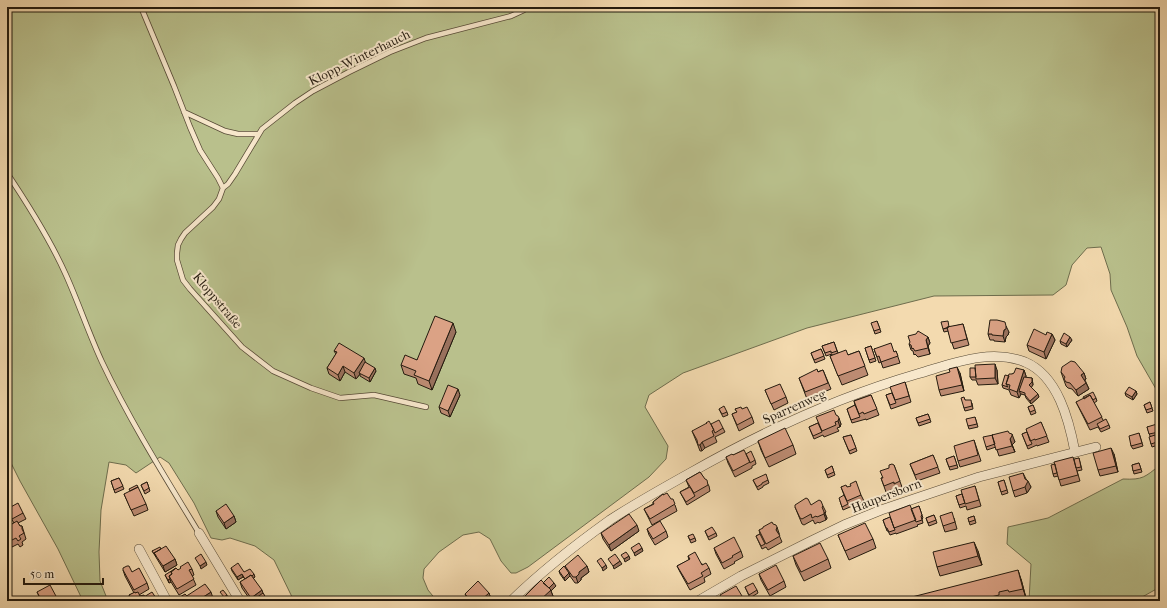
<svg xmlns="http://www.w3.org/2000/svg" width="1167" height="608" viewBox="0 0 1167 608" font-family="'IM FELL French Canon',serif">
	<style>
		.green { fill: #b9c08c; stroke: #6e6d4d }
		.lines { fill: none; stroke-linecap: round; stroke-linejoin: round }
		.service-casing { stroke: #574a36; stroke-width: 6 }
		.minor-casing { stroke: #574a36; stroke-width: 10 }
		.service { stroke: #f7e7cb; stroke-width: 4.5 }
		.minor { stroke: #f7e7cb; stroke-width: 9 }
		.rail { stroke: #231a0e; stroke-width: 3; stroke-dasharray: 7 7; stroke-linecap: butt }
		.wall { fill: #bc8b72; stroke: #231a0e }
		.shaded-wall { fill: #99715d; stroke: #231a0e }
		.building { fill: #dba285; stroke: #231a0e }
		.labels { text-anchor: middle; stroke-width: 4; stroke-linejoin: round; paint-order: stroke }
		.street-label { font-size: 13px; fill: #231a0e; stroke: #f7e7cb }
	</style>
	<rect width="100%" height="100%" fill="#f3daaf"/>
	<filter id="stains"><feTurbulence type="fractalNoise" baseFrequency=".005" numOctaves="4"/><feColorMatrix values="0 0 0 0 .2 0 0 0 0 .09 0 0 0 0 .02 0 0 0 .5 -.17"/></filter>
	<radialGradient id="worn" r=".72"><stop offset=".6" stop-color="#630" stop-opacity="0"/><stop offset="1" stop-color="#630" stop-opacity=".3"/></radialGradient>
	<!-- green -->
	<path class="green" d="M 7,7 L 1160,7 L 1160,396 L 1137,356 L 1127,327 L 1111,290 L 1110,274 L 1101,247 L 1087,248 L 1072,265 L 1066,285 L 1053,295 L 934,296 L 807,328 L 683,373 L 649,395 L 645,407 L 668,446 L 666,459 L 649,477 L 528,567 L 516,573 L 511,573 L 501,561 L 490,539 L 479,532 L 463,535 L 439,552 L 424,569 L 423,578 L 428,590 L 437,601 L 294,601 L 274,560 L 255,546 L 230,538 L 222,540 L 211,538 L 194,503 L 169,463 L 160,457 L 136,473 L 126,465 L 109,462 L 101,510 L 99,552 L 100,581 L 108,601 L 83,601 L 58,549 L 20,481 L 7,455 Z
		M 1160,465 L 1160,587 L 1135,601 L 1029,601 L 1031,564 L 1007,544 L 1008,527 L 1048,518 L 1123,479 C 1143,480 1145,477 1160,465 Z"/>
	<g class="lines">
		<!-- service casing -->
		<g class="service-casing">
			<path id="service" d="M 141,7 L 174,86 L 190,127 L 200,150 L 218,178 L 223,188 L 219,199 L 213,207 L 185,233 L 181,239 L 178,245 L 177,253 L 177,260 L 183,280 L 190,289 L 242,347 L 273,371 L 311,388 L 340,398 L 374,395 L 426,407
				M 184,112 L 225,131 L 238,134 L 258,134
				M 7,173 C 29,206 50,239 66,275 C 79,304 89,334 102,362 C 130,421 165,477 199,533
				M 223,188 L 228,184 L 235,174 L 262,129 L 295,103 L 313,91 L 349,72 L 390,52 L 426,38 L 511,16 L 524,10 L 527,7"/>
		</g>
		<!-- minor casing -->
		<g class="minor-casing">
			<path id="minor" d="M 199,533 L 240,601
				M 139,549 L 167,601
				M 511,601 C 542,571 575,545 610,520 C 636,503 663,488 690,473 C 762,432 838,397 917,374 C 952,364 989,348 1025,362 C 1058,376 1069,420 1075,452
				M 698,601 L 741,576 L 809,542 L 844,525 L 881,510 L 979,477 L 1096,447"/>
		</g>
		<!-- service -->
		<use href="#service" class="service"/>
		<!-- minor -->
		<use href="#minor" class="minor"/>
		<!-- rail -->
		<path class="rail" d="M 1146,601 L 1160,593"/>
	</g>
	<!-- wall -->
	<path class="wall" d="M 877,321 L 881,332 L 875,334 L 874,331 Z
		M 963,324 L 969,345 L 954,349 L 948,331 L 944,332 L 943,329 Z
		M 456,332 L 432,390 L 418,384 L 416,378 L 404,374 L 401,365 L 417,360 Z
		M 1009,332 L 1008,335 L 1006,337 L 1005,342 L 994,341 L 994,340 L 990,340 L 988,334 Z
		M 1052,334 L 1055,340 L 1046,359 L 1029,351 L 1027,345 L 1046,335 Z
		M 928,337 L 930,343 L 928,346 L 930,354 L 918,357 L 915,354 L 914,355 L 913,351 L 911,350 L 909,344 Z
		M 1072,340 L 1067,347 L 1061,344 L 1060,341 Z
		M 834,342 L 838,353 L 848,355 L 859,351 L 868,375 L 842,385 L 830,356 L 832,355 L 832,354 L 826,356 L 822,346 Z
		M 871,346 L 876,361 L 870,363 L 865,348 Z
		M 821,349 L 825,359 L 815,363 L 811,353 Z
		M 874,349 L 894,352 L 896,351 L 900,363 L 883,368 L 881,362 L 879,363 Z
		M 334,351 L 365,362 L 376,371 L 370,382 L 360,376 L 360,374 L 356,379 L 345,372 L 340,381 L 329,374 L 327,368 L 336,354 Z
		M 975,368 L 997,370 L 998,384 L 978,385 L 976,380 L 972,380 L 970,377 Z
		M 823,370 L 831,389 L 807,399 L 799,378 Z
		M 1024,370 L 1026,376 L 1026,378 L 1032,378 L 1033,385 L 1031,387 L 1039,397 L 1031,404 L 1026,398 L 1025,395 L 1021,394 L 1019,398 L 1011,395 L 1009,390 L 1003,388 L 1002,385 L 1009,376 L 1012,374 Z
		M 1061,372 L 1084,373 L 1086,379 L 1085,380 L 1089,389 L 1078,396 L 1072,389 L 1068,388 L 1066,386 Z
		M 960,373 L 964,391 L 941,396 L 939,390 Z
		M 905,382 L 911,402 L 891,409 L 886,395 L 892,393 Z
		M 765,390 L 786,397 L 788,403 L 774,410 Z
		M 1136,391 L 1137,394 L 1133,400 L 1126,396 L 1125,393 Z
		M 460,395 L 450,417 L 441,413 L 439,407 Z
		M 871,395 L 879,415 L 866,420 L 866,419 L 852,423 L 847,409 L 855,405 L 854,401 Z
		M 1096,398 L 1097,401 L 1094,403 L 1103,420 L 1109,425 L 1110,428 L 1101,432 L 1098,427 L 1090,430 L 1076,402 Z
		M 965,400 L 972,403 L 973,409 L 965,411 L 964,408 Z
		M 1150,402 L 1153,411 L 1147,413 L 1144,405 Z
		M 1033,405 L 1036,413 L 1031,415 L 1028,407 Z
		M 719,409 L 727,412 L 728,415 L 723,417 Z
		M 735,409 L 742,409 L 752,417 L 754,423 L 739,431 L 732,414 L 737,412 Z
		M 928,414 L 931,422 L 919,426 L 916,418 Z
		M 836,415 L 841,424 L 840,427 L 837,428 L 839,431 L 824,437 L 823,435 L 814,439 L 809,427 Z
		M 975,417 L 978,427 L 969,429 L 968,426 Z
		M 1041,422 L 1049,442 L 1037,446 L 1037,445 L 1028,449 L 1022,434 L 1027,432 Z
		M 1147,427 L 1158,427 L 1160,435 L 1155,436 L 1158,445 L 1152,447 L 1151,444 L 1150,436 Z
		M 723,428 L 725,432 L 715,437 L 717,442 L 705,448 L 702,451 L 700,451 L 697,443 L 692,431 Z
		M 1009,433 L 1014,440 L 1015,442 L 1012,445 L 1015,452 L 999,456 L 996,447 L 987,450 L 986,447 Z
		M 1139,433 L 1143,446 L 1133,449 L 1131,446 Z
		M 851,435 L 857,451 L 850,454 L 843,437 Z
		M 974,440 L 981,461 L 960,467 L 958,461 Z
		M 758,441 L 793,445 L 796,454 L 769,467 L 761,450 Z
		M 746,454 L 755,460 L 756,464 L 752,466 L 752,468 L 735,477 L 728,463 L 726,457 L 733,455 Z
		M 1114,454 L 1118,472 L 1100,476 L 1098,470 Z
		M 933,455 L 940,473 L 917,481 L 910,464 Z
		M 954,456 L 958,468 L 950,470 L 946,459 Z
		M 1079,458 L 1082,470 L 1077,471 L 1080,481 L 1061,486 L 1058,476 L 1054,477 L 1053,474 L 1074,460 Z
		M 1139,463 L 1142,472 L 1134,474 L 1132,465 Z
		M 894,465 L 902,487 L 896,490 L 896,488 L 886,492 L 881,478 L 883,478 L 889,468 Z
		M 832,466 L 835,475 L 828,478 L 825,470 Z
		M 700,472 L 709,486 L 710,491 L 687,505 L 680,492 L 689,487 L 686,480 Z
		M 119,478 L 124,489 L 115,493 L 111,481 Z
		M 1026,479 L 1031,487 L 1027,493 L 1015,497 L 1013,491 Z
		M 753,480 L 768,480 L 769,483 L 763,486 L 763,487 L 758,490 Z
		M 1004,480 L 1008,493 L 1002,495 L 998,482 Z
		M 147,482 L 150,491 L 145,494 L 141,485 Z
		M 975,486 L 981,506 L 967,510 L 966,506 L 960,508 L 956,496 L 962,494 Z
		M 841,487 L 847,487 L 861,495 L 864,501 L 843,510 L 840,501 L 844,495 Z
		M 124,494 L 146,504 L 148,510 L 134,516 Z
		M 663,494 L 675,505 L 677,511 L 652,525 L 644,509 L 653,504 L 653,502 Z
		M 823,506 L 826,512 L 825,513 L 827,518 L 826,520 L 819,523 L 818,522 L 815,524 L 813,520 L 804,525 L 802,524 L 795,507 Z
		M 919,506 L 923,518 L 922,519 L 923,523 L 917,525 L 918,526 L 896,534 L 896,533 L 890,535 L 888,531 L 887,531 L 883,520 Z
		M 7,509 L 23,513 L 26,519 L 18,523 L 20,526 L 22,526 L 26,539 L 22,542 L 23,545 L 20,547 L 18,544 L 12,547 L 10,543 L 7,542 L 7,527 L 14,523 L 9,515 Z
		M 216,511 L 234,516 L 236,522 L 226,529 L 218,517 Z
		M 934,515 L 937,523 L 929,526 L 926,518 Z
		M 974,516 L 976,523 L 970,525 L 968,518 Z
		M 954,518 L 957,529 L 945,532 L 943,526 Z
		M 647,529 L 666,531 L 668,537 L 655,545 L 649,535 Z
		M 759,530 L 779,533 L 779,535 L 782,542 L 768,550 L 766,547 L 762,549 L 756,536 L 760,534 Z
		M 639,531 L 611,551 L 603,539 L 601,533 Z
		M 705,531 L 716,533 L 717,536 L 709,540 Z
		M 838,535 L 873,539 L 876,548 L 849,560 Z
		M 688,536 L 695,538 L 696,541 L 691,543 Z
		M 714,548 L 741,551 L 743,557 L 734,562 L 735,563 L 724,569 L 716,554 Z
		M 161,549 L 175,559 L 177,565 L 165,572 L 154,554 L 152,551 Z
		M 978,551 L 982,565 L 940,576 L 937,567 Z
		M 688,556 L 709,568 L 711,574 L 704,578 L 705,582 L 690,590 L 680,572 L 677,566 L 689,560 Z
		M 793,556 L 828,559 L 831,568 L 804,581 L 796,565 Z
		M 565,566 L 587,566 L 589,572 L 581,578 L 581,580 L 578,583 L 575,583 L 570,576 L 565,581 L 560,574 L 559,571 L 565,568 Z
		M 231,568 L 244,572 L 255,577 L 253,578 L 268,601 L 251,601 L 242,588 L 240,582 L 245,579 L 243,577 L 238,580 L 232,571 Z
		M 192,569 L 194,575 L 192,576 L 196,585 L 179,595 L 171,582 L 169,583 L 165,575 L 178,570 Z
		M 123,570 L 132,572 L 147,583 L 149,589 L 139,595 L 140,596 L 145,597 L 158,601 L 132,601 L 129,595 L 134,593 L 125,576 Z
		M 759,574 L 784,581 L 786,587 L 770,596 L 761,580 Z
		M 1021,579 L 1026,598 L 1013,601 L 1012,599 L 1004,601 L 909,601 Z
		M 543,583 L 556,586 L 551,591 L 553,596 L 548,601 L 527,601 L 525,596 Z
		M 745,587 L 757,590 L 758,593 L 750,598 Z
		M 37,592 L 57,598 L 58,601 L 41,601 Z
		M 489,593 L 491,599 L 489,601 L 468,601 L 465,594 Z"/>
	<!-- shaded-wall -->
	<path class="shaded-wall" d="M 453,323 L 456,332 L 432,390 L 429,381 Z
		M 1006,326 L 1009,332 L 1008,335 L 1006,337 L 1005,342 L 1003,336 L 1004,330 Z
		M 1052,334 L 1055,340 L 1046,359 L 1044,352 Z
		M 928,337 L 930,343 L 928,346 L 930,354 L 926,340 Z
		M 1070,337 L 1072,340 L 1067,347 L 1066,344 Z
		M 364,358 L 366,364 L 359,373 L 360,374 L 356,379 L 354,373 Z
		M 995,364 L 997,370 L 998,384 L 995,378 Z
		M 343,366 L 345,372 L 340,381 L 338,375 Z
		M 957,367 L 960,373 L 964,391 L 962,385 Z
		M 375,368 L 376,371 L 370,382 L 369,378 Z
		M 1024,370 L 1026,376 L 1021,391 L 1019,391 L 1021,394 L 1019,398 L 1017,392 Z
		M 1084,373 L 1086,379 L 1083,381 L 1081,375 Z
		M 1032,378 L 1033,385 L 1031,388 L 1029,385 Z
		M 1086,383 L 1089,389 L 1078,396 L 1076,390 Z
		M 458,389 L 460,395 L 450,417 L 448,411 Z
		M 1136,391 L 1137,394 L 1133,400 L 1132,397 Z
		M 1038,394 L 1039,397 L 1031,404 L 1030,401 Z
		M 839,418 L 841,424 L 840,427 L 838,421 Z
		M 1012,434 L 1015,442 L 1012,445 L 1015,452 L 1010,439 Z
		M 702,442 L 705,448 L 702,451 L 700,445 Z
		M 1111,448 L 1114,454 L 1118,472 L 1116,466 Z
		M 1023,473 L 1026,479 L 1028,481 L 1031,487 L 1027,493 L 1025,487 Z
		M 7,490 L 8,490 L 10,496 L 7,498 L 7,501 Z
		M 824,512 L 827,518 L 826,520 L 824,514 Z
		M 234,516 L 236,522 L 226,529 L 224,523 Z
		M 637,525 L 639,531 L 611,551 L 609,545 Z
		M 777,527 L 779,533 L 779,536 L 776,530 Z
		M 974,542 L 978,551 L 982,565 L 978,556 Z
		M 642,548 L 643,551 L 635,556 L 634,553 Z
		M 629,556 L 630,559 L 625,562 L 624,559 Z
		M 175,559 L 177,565 L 165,572 L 163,566 Z
		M 620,561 L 622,564 L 614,569 L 613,566 Z
		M 206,562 L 207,565 L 201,569 L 200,566 Z
		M 606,565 L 607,568 L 603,571 L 602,568 Z
		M 587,566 L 589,572 L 581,578 L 581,580 L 578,583 L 576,577 L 579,572 Z
		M 1018,570 L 1021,579 L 1026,598 L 1023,589 Z
		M 569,573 L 570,576 L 565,581 L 564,578 Z
		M 242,574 L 243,577 L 238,580 L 237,577 Z
		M 254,574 L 255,577 L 247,583 L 246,580 Z
		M 170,579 L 171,582 L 169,583 L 168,580 Z
		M 554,583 L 556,586 L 551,591 L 553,596 L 548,601 L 539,601 L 548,589 Z
		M 262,590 L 264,596 L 252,601 L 251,598 Z
		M 211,592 L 213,598 L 208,601 L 201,601 L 200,599 Z
		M 489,593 L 491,599 L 489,601 L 480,601 Z
		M 227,595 L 228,598 L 225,600 L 224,597 Z"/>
	<!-- building -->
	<path class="building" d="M 435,316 L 453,323 L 429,381 L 414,375 L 416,371 L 401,365 L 405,355 L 417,360 Z
		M 990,320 L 997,320 L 1005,322 L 1006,326 L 1006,329 L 1004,330 L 1003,336 L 992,335 L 992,334 L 988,334 Z
		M 877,321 L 880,329 L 874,331 L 871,323 Z
		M 948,321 L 949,327 L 943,329 L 941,322 Z
		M 963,324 L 967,339 L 951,343 L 947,327 Z
		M 1034,329 L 1046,335 L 1047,332 L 1052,334 L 1044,352 L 1027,345 Z
		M 918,331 L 928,337 L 926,340 L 928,348 L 915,351 L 913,348 L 912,349 L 911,345 L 909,344 L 910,342 L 908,336 L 916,334 Z
		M 1064,333 L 1070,337 L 1066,344 L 1060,341 Z
		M 834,342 L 837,351 L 831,353 L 831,351 L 825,353 L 822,346 Z
		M 339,343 L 364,358 L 354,373 L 343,366 L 338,375 L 327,368 L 337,352 L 334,351 Z
		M 891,343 L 894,352 L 896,351 L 898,356 L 881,362 L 879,356 L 877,357 L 874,349 Z
		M 871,346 L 875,358 L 869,360 L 865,348 Z
		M 821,349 L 824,356 L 814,360 L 811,353 Z
		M 846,350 L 848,355 L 859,351 L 865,366 L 838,376 L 830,356 Z
		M 1071,361 L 1075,362 L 1084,373 L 1081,375 L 1086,383 L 1076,390 L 1070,383 L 1066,382 L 1064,379 L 1065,377 L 1061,372 L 1062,367 Z
		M 365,362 L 375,368 L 369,378 L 359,373 Z
		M 995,364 L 995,378 L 976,379 L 975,365 Z
		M 957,367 L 962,385 L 939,390 L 936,376 L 950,372 L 949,369 Z
		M 970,368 L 975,368 L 976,377 L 970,377 Z
		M 1016,368 L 1024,370 L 1017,392 L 1009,389 L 1010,385 L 1006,384 L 1009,374 L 1012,374 L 1014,373 Z
		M 817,369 L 818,372 L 823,370 L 828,383 L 805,392 L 799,378 Z
		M 1005,375 L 1009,376 L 1006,384 L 1008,387 L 1002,385 Z
		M 1024,377 L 1032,378 L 1032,382 L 1029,385 L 1038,394 L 1030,401 L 1025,395 L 1025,393 L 1019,391 Z
		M 905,382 L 909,396 L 895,400 L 890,387 Z
		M 780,384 L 786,397 L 771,404 L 765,390 Z
		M 448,385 L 458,389 L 448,411 L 439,407 Z
		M 1129,387 L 1136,391 L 1132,397 L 1125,393 Z
		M 1093,392 L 1096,398 L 1093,400 L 1090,395 L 1084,399 L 1083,397 Z
		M 892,393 L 896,403 L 890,405 L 886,395 Z
		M 871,395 L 877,409 L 864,414 L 863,412 L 859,414 L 854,401 Z
		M 1090,395 L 1102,417 L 1088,424 L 1076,402 Z
		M 964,397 L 965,400 L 971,400 L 972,406 L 964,408 L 961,398 Z
		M 1150,402 L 1152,408 L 1146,410 L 1144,405 Z
		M 855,405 L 860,417 L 851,420 L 847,409 Z
		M 1033,405 L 1035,410 L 1030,412 L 1028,407 Z
		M 724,406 L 727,412 L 722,414 L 719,409 Z
		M 741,407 L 742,409 L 747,407 L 752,417 L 737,425 L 732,414 L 737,412 L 735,409 Z
		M 834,410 L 836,415 L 838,416 L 839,418 L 838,421 L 835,422 L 836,425 L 822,431 L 816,417 Z
		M 928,414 L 930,419 L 918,423 L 916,418 Z
		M 975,417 L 977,424 L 968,426 L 966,419 Z
		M 1106,419 L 1109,425 L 1100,429 L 1097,424 Z
		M 719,420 L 723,428 L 715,433 L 711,424 Z
		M 709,421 L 714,430 L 712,431 L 714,436 L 702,442 L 700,445 L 698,445 L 697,440 L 692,431 L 707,423 L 706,423 Z
		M 1041,422 L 1047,436 L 1035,440 L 1035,439 L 1030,441 L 1026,429 Z
		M 818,423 L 822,432 L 813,436 L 809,427 Z
		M 1157,424 L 1159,432 L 1149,434 L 1147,427 Z
		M 785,428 L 793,445 L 765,458 L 758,441 Z
		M 1008,431 L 1009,433 L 1012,434 L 1012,436 L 1010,439 L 1012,446 L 996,450 L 992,435 Z
		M 1027,432 L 1032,444 L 1027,446 L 1022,434 Z
		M 1139,433 L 1142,443 L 1131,446 L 1129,436 Z
		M 851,435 L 856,448 L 849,451 L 843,437 Z
		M 992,435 L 995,444 L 986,447 L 983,437 L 993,435 Z
		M 1155,435 L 1157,442 L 1151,444 L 1149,437 Z
		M 974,440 L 978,455 L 958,461 L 954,446 Z
		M 1111,448 L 1116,466 L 1098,470 L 1093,453 Z
		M 744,450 L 750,462 L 733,471 L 726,457 L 732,454 L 733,455 Z
		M 751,451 L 755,460 L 750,463 L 746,454 Z
		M 933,455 L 938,467 L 915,475 L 910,464 Z
		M 954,456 L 957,465 L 949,467 L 946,459 Z
		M 1073,457 L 1078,475 L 1059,480 L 1054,462 Z
		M 1079,458 L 1081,467 L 1076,468 L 1074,459 Z
		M 1139,463 L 1141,469 L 1133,471 L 1132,465 Z
		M 892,464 L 894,465 L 900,481 L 894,484 L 894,482 L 884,486 L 881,478 L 883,478 L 880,471 L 889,468 L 889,465 Z
		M 1055,464 L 1057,473 L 1053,474 L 1051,465 Z
		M 832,466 L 834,472 L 827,475 L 825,470 Z
		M 700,472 L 705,479 L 707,480 L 708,485 L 694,493 L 686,480 Z
		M 1023,473 L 1025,479 L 1028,481 L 1025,487 L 1013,491 L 1009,477 Z
		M 766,474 L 768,480 L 762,483 L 762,484 L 757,487 L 753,480 Z
		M 119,478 L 123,486 L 114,490 L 111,481 Z
		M 1004,480 L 1007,490 L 1001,492 L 998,482 Z
		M 856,481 L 861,495 L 847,501 L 841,487 L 846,485 L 847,487 L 851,486 L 850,484 Z
		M 147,482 L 149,488 L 144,491 L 141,485 Z
		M 137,485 L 138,487 L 130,491 L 129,489 Z
		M 975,486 L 979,500 L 965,504 L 961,490 Z
		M 138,487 L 146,504 L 131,510 L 124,494 Z
		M 690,487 L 695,496 L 686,502 L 680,492 Z
		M 667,493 L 671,499 L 673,499 L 675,504 L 650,519 L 644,509 L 654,504 L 653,502 L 663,494 L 663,495 Z
		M 962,494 L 965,503 L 959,505 L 956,496 Z
		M 844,495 L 848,504 L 842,507 L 839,498 Z
		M 806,498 L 808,499 L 811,505 L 819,500 L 821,501 L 823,506 L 822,507 L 824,512 L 824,514 L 817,517 L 816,516 L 812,518 L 811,514 L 802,519 L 800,518 L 795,507 L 795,505 Z
		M 18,503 L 23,513 L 12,519 L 7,509 Z
		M 226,504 L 234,516 L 224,523 L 216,511 Z
		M 910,505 L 916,520 L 894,528 L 889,513 Z
		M 919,506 L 922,515 L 921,516 L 922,520 L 916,522 L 911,509 Z
		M 952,512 L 955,522 L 943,526 L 940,516 Z
		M 629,514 L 637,525 L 609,545 L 601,533 Z
		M 934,515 L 936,520 L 928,523 L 926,518 Z
		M 974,516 L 975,520 L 969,522 L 968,518 Z
		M 890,517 L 895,530 L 889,532 L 887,528 L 886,528 L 883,520 Z
		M 17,521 L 20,526 L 22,526 L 22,529 L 24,533 L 19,536 L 21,539 L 18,541 L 16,538 L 10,541 L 8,537 L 7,537 L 7,527 Z
		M 660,521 L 666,531 L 653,539 L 647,529 Z
		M 772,522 L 773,524 L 776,525 L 777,527 L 776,530 L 780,536 L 766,544 L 759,530 L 763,528 L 763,527 Z
		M 865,523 L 873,539 L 845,551 L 838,535 Z
		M 712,527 L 716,533 L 708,537 L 705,531 Z
		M 693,534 L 695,538 L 690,540 L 688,536 Z
		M 760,534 L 765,544 L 761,546 L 756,536 Z
		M 734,537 L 741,551 L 732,556 L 733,557 L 722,563 L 714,548 Z
		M 974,542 L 978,556 L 937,567 L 933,552 Z
		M 639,543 L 642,548 L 634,553 L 631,548 Z
		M 820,543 L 828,559 L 801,572 L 793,556 Z
		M 166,546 L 175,559 L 163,566 L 154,553 Z
		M 160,547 L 161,549 L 154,553 L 156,556 L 152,551 Z
		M 626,552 L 629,556 L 624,559 L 621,555 Z
		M 695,552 L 702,565 L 706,563 L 709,568 L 701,573 L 703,576 L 688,584 L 677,566 L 690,559 L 688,556 Z
		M 201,554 L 206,562 L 200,566 L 195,558 Z
		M 615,554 L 620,561 L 613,566 L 608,559 Z
		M 578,555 L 587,566 L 579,572 L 579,574 L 576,577 L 573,577 L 565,566 Z
		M 601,558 L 606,565 L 602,568 L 597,561 Z
		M 188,562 L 192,569 L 189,570 L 194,579 L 177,589 L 169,576 L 172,574 L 171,572 L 176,568 L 178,570 L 181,568 L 180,567 Z
		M 238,563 L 244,572 L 250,569 L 254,574 L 252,576 L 251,575 L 245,579 L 242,574 L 237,577 L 231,568 Z
		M 776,565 L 784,581 L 768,590 L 759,574 Z
		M 127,566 L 129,566 L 132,572 L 139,568 L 147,583 L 134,590 L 123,570 L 123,568 Z
		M 564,566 L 569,573 L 564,578 L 559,571 Z
		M 176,568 L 171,572 L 172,574 L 169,576 L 170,579 L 168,580 L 165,575 Z
		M 1018,570 L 1023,589 L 1009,592 L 1008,590 L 999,592 L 999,595 L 975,601 L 973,601 L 972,599 L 966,601 L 909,601 L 908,598 Z
		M 251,575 L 262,590 L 251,598 L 240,582 Z
		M 549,577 L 554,583 L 549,588 L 543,583 Z
		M 541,580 L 551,590 L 539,601 L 530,601 L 525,596 Z
		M 478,581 L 489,593 L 480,601 L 475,601 L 472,598 L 471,600 L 465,594 Z
		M 753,583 L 757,590 L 749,595 L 745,587 Z
		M 205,584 L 211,592 L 200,599 L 201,601 L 183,601 L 182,599 Z
		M 50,585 L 57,598 L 51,601 L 42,601 L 37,592 Z
		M 736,586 L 745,601 L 723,601 L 720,595 Z
		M 223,590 L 227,595 L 224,597 L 220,592 Z
		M 135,592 L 135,593 L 138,592 L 140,596 L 144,595 L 145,597 L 139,600 L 140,601 L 136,601 L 135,599 L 132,600 L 129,595 Z
		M 152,592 L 158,601 L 140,601 L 139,600 Z
		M 263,593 L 268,601 L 252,601 Z
		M 185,594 L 187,596 L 182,599 L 182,601 L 180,597 Z"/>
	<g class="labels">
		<!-- street labels -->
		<g class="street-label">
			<text transform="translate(359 57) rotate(-26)" y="5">Klopp-Winterhauch</text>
			<text transform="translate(218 300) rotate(50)" y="5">Kloppstraße</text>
			<text transform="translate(794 406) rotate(-24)" y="5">Sparrenweg</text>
			<text transform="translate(886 495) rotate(-21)" y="5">Haupersborn</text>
		</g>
	</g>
	<!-- margin -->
	<rect width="1167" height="608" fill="none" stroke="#f3daaf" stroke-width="24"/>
	<rect x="8" y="8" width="1151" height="592" fill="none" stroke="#231a0e" stroke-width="2"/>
	<rect x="12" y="12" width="1143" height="584" fill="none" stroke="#231a0e"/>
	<!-- scale -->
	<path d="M24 578v6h79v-6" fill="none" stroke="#231a0e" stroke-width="2"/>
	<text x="30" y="578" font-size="12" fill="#231a0e" stroke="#f7e7cb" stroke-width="3" paint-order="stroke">50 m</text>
	<rect width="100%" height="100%" filter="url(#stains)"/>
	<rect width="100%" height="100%" fill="url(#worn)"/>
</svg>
